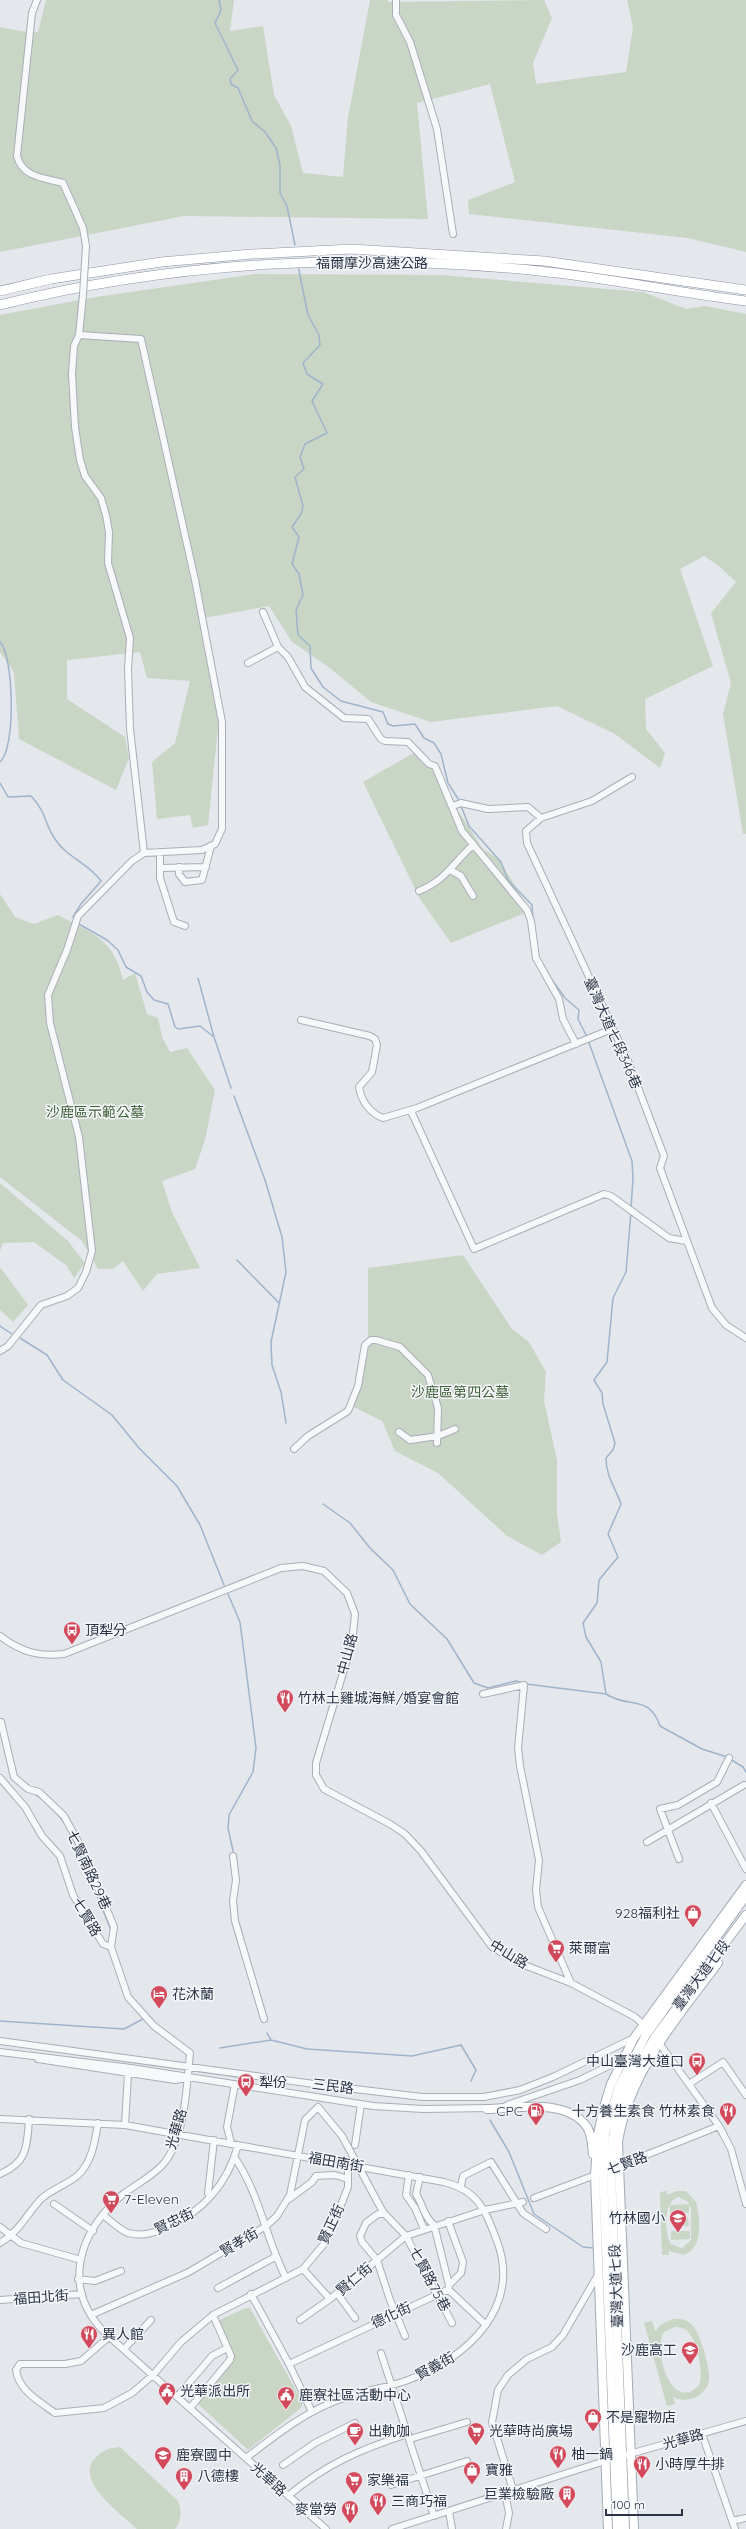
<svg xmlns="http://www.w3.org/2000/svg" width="746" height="2529" viewBox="0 0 746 2529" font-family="Quicksand,'Noto Sans TC',sans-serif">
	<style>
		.green { fill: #c9d6c5; fill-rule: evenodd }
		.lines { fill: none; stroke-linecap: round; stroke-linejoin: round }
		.stream { stroke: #9fb4cc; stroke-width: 1.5 }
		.minor-casing { stroke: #a9aeb7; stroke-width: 8 }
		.major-casing { stroke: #a3abb8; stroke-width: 10 }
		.highway-casing { stroke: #8b94a3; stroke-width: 10 }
		.minor { stroke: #f7f8fa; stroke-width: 6 }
		.major { stroke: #fff; stroke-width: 8 }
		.highway { stroke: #fff; stroke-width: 9 }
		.minor-bridge-casing { stroke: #a9aeb7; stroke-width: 8; stroke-linecap: butt }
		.minor-bridge { stroke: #f7f8fa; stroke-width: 6 }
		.labels { text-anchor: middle; stroke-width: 3; stroke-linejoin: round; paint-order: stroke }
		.street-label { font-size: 14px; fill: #2b3445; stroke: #f4f6f9 }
		.park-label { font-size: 14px; fill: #3f6138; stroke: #f4f6f9 }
		.poi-label { font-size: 14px; fill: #2b3445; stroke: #f4f6f9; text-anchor: start }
	</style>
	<rect width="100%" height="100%" fill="#e4e7ec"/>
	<!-- green -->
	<path class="green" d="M 46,0 L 234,0 L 230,31 L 263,26 L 274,95 L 291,126 L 303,173 L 343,177 L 348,118 L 370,0 L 388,0 L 388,2 L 544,0 L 552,18 L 533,63 L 536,84 L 626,72 L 633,27 L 627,0 L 746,0 L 746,252 L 688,238 L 469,214 L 468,200 L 515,182 L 490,84 L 417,103 L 428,219 L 184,216 L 0,252 L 0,27 L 20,31 L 38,32 Z
		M 255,274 L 441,275 L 643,292 L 686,309 L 705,306 L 746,314 L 746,834 L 743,834 L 723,714 L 731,683 L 711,613 L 736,582 L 719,566 L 704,556 L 680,569 L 713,666 L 645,699 L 646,729 L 665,753 L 660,768 L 615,734 L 557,706 L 431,722 L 371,702 L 326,665 L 292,642 L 269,606 L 199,619 L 219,719 L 208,825 L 193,828 L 190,815 L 157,819 L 152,762 L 175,743 L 190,681 L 147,678 L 140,652 L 67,660 L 67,699 L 125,737 L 129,758 L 116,790 L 19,739 L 14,672 L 0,652 L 0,315 L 96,297 Z
		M 419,750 L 483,849 L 499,859 L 530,911 L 451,943 L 420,899 L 363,782 Z
		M 0,894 L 15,917 L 34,924 L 58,915 C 93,934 114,939 123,980 L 135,973 L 147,1014 L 158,1018 L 162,1037 L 170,1052 L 187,1048 L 215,1090 L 205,1140 L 195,1169 L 162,1181 L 172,1212 L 200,1268 L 157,1274 L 143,1291 L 123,1261 L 113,1269 L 98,1269 L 82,1241 L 0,1177 Z
		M 0,1183 L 68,1241 L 85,1263 L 74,1278 L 67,1266 L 34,1242 L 3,1243 L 0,1251 Z
		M 463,1255 L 512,1329 L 529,1342 L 546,1372 L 544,1401 L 557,1460 L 557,1514 L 561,1542 L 542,1555 L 507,1536 L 438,1473 L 395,1451 L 382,1421 L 352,1406 L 368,1338 L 368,1268 Z
		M 0,1267 L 28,1305 L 13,1322 L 0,1310 Z
		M 667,2191 L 667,2195 L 676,2191 L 686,2191 L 696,2202 C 700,2218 704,2248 684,2255 L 669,2251 L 669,2255 L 662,2255 L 660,2192 ZM 679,2197 L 688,2202 L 691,2209 L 691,2240 L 682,2248 L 671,2244 C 664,2233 663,2200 679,2197 Z
		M 689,2204 L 689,2213 L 670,2213 L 670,2205 Z
		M 688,2217 L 689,2226 L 672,2227 L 672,2218 Z
		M 671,2231 L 690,2231 L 690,2239 L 671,2240 Z
		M 246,2308 L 250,2308 L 303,2403 L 301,2408 L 248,2450 L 197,2403 L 227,2368 L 229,2353 L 215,2322 Z
		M 672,2319 C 679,2318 687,2319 692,2325 C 700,2332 711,2370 709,2380 C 706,2397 687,2404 673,2397 L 675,2404 L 667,2406 L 644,2323 L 652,2321 L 655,2331 L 662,2324 ZM 675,2327 C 680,2327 686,2328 689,2333 C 697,2341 704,2375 699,2385 C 672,2415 652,2349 664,2332 Z
		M 120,2447 L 177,2500 C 182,2508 182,2521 175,2529 L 137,2529 C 117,2510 61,2472 108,2449 C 112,2447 116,2448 120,2447 Z"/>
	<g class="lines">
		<!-- stream -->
		<path class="stream" d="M 219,0 L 221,10 L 215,23 L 238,70 L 230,79 L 231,84 L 238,88 L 252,121 L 265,132 L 276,148 L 280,165 L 280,193 L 287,206 L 295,245
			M 298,266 L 308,315 L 319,335 L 320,345 L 303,363 L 307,374 L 323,384 L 312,401 L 327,433 L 305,444 L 300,457 L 304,469 L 295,477 L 303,506 L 301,514 L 292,527 L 299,537 L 292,564 L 299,574 L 303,595 L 296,610 L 298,635 L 310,646 L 311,668 L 323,687 L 341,701 L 383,712 L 388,724 L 393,726 L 415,724 L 424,738 L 434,743 L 441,754 L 448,783 L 460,802
			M 0,642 C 14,656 16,749 0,762
			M 0,783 L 8,797 L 31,796 C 47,813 44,823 55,839 C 66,857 90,864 101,881 L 81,904 L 73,917
			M 461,806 L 469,826 L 501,862 L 508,880 L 532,905 L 533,919
			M 77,923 L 107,940 L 118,950 L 126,967 L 141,976 L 147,992 L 154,1000 L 168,1004 L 175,1027 L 178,1029 L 200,1026 L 214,1037
			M 550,977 L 565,998 L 579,1010 L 578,1019 L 587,1037
			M 198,978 L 214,1037 L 231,1088
			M 588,1040 L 632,1161 L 633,1178 L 631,1209
			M 234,1096 L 265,1180 L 282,1237 L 286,1272 L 271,1342 L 272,1365 L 281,1392 L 286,1423
			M 631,1212 L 626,1272 L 613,1298 L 607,1362 L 594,1380 L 602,1393 L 603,1404 L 615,1443 L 613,1450 L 606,1458 C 606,1476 615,1487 621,1504 L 608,1534 L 618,1557 L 599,1580 L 597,1603 L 583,1623 L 586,1637 L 601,1662 L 606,1694 C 629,1709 649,1694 660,1726 L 702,1749 L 727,1757
			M 237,1260 L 278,1302
			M 0,1326 L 12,1334
			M 20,1338 L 47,1355 L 63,1380 L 112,1415 L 139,1448 L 177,1486 L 200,1525 L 224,1585
			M 323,1504 L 350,1523 L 370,1548 L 393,1570 L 410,1604 L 447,1639 L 474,1683 L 488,1688 L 516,1681 L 523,1683
			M 228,1594 L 240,1622 L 256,1748 L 253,1772 L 229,1815 L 228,1828 L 233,1851
			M 526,1684 L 606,1694
			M 730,1759 L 743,1767 L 746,1772
			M 36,1795 L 45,1801
			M 56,1812 L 66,1825
			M 75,1842 L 111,1930
			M 0,2021 L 124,2029 L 143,2019
			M 267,2033 L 271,2040 L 307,2049 L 412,2056 L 461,2045 L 476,2070 L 471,2081
			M 220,2048 L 271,2040
			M 490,2120 L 509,2152 L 534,2214 L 583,2247 L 593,2248"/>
		<!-- minor casing -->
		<g class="minor-casing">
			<path id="minor" d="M 37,0 L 32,13 L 17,156 C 22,177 44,178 63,183 L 83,228 L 86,246
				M 396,0 L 396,15 L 410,42 L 437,129 L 453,234
				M 79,335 L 141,339 L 195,580 L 222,722 L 222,829 L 215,844 L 202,850 L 144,853
				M 263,612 L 278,647 L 288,657 L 305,687 L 344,718 L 368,719 L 381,739 L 385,741 L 408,742 L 429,764 L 435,766 L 462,831 L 527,910 L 531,921 L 536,958 L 559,999 L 563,1019 L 576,1044
				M 248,663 L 278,647
				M 632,777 L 592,801 L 541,818 L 526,831 L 527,843 L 628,1061 L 664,1156 L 660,1168 L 712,1308 L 726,1325 L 746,1338
				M 453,806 L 461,803 L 488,809 L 528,807 L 541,818
				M 160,852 L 160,878 L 174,922 L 185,926
				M 179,867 L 179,874 L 185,882 L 202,880 L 211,846
				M 160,868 L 206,867
				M 450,870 L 461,876 L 473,896
				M 419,891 C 446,880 453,863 473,845
				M 301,1020 L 370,1036 L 375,1039 L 377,1045 L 372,1072 L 359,1087 C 361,1101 370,1113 383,1118 L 417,1108 L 612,1029
				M 411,1111 L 474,1249 L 604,1194 L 611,1196 L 669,1238 L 686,1241
				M 0,1351 L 8,1346 L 41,1305 L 67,1296 L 78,1288 L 86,1272 L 92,1251 L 79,1137 L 50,1023 L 48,995 L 67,950 L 78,916 L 132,861 L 144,853 L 130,729 L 128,669 L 130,638 L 108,563 L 109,532 L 106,515 L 101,498 L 85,476 L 80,460 L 75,427 L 72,374 L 74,346 L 79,335 L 83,295
				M 399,1432 L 410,1440 L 438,1436 L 455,1429
				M 294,1449 L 308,1436 L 348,1411 L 358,1386 L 365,1345 L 371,1340 L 376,1340 L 400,1347 L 428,1375 L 438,1408 L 437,1443
				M 0,1636 C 21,1652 39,1657 64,1654 L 281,1568 L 303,1566 L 324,1571 L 347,1593 L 355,1614 L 352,1643 L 316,1763 L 316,1775 L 324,1789 L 390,1824 L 405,1834 L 421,1851 L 492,1947 L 519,1963 L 571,1983 L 635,2017 L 646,2027
				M 483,1694 L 524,1685 L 518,1748 L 520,1766 L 539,1860 L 536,1890 L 538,1907 L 571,1983
				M 1,1722 L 14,1777 L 28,1789 L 39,1792 L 64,1816 L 81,1847 L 114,1927 L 111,1947 L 128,1997 L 154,2026 L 190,2053 C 187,2084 185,2136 165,2162 C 154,2176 136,2184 122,2195 C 78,2233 61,2288 105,2333 L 326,2529
				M 0,1778 L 25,1807 L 42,1836 L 60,1856 L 73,1895 L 103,1944 L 111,1947
				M 711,1803 L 746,1869
				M 647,1842 L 744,1785
				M 233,1856 L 236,1880 L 233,1901 L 235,1921 L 264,2019
				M 679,1859 L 660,1809 L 678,1805 L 717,1782 L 729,1758
				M 657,2040 L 719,2126 L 731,2149 L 746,2204
				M 0,2041 L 321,2085 L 422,2097 L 484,2097 L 520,2090 L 553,2077 L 634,2038
				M 0,2052 L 131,2068 L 373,2106 L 423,2109 L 491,2108
				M 38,2059 L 175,2080 L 187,2078
				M 689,2084 L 723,2062 L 746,2095
				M 507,2105 L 580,2080 L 625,2058
				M 318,2107 L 342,2136 L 383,2212 L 406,2236 L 485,2210 L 523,2202
				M 0,2119 L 125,2125 L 444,2182 C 479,2191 485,2210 497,2241 C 522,2308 466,2359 408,2380 C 387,2388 365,2390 344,2398 C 307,2410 276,2435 246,2458
				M 125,2125 L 128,2074
				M 231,2143 L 227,2127 L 235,2084
				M 355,2145 L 361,2104
				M 235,2158 C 260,2195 266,2239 286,2278
				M 616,2167 L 719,2126
				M 0,2174 C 28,2162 27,2146 29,2119
				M 409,2175 L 406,2195 L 415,2208 L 424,2229
				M 420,2177 L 416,2194 C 423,2205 424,2217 434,2225 L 449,2285 L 448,2291
				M 461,2186 L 463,2176 L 491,2162 L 523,2213 L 546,2229
				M 208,2193 L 214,2140
				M 534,2198 L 598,2174
				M 289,2199 L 312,2182 L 316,2176 L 335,2175 L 348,2179
				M 54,2204 L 93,2231
				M 385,2214 L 378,2214 L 366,2223 L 360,2236 L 362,2242 L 377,2260 L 390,2300 L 405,2336
				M 103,2215 C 111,2221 120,2230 128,2233 C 142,2237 154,2233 167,2227 C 203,2212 228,2183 238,2145
				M 448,2221 L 463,2262 L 461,2273 L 449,2285
				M 0,2227 L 21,2243 L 81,2260
				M 0,2243 C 20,2231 26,2215 41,2199 C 52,2189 66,2185 77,2176 C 92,2163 95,2141 98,2123
				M 303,2269 L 330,2299
				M 78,2279 L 95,2281 L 121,2271
				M 218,2288 L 275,2257
				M 337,2293 L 355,2318
				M 251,2294 L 289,2364 L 312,2412
				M 0,2300 L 82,2294
				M 91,2315 L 189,2272 L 266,2226 L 277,2216 L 290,2195 L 305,2120 L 318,2107
				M 300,2320 L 330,2299 L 406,2236 L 452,2323
				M 110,2336 L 81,2361 L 65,2364 L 20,2364 L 16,2370 C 19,2391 39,2401 55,2413 L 104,2408 L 132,2393 L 153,2375 L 181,2342 L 213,2315 L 303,2269 L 324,2244 L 336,2218 L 348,2187 L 348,2164
				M 124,2349 L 151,2320
				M 381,2353 L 434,2516
				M 289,2364 L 445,2291 L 450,2291 L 486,2325
				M 177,2397 L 212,2356 L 227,2348
				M 190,2408 L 230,2360 L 231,2356 L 213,2315
				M 702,2434 L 735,2529
				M 410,2439 L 467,2422
				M 619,2457 L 746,2421
				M 283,2465 L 315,2443 L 355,2423
				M 391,2485 L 467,2461
				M 513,2490 L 492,2422 L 498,2390 L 508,2375 L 527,2359 L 552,2347 L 563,2335 L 599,2273
				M 505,2493 L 509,2513 L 506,2529
				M 288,2496 C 326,2464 361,2449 408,2434
				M 449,2511 L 452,2529
				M 732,2521 L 746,2518
				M 392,2529 L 608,2460"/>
		</g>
		<!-- major casing -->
		<g class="major-casing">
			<path id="major" d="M 487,2109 C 517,2108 567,2098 587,2127 C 592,2135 592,2145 593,2154
				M 608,2529 L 595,2174 L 598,2134 L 604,2107 L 611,2084 L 634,2038 L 746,1885
				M 617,2529 L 603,2172 L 605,2134 L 619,2086 L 646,2035 L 746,1896
				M 625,2529 L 611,2169 L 613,2137 L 617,2119 L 626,2090 L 635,2071 L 655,2037 L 746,1915
				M 634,2529 L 618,2142 C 629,2072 677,2018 718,1963"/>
		</g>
		<!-- highway casing -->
		<g class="highway-casing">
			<path id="highway" d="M 0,291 L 51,279 L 161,262 L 252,254 L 352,249 L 544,261 L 746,290
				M 0,305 C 178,260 366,252 548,272 C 614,279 680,293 746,301"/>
		</g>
		<!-- minor -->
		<use href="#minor" class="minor"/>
		<!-- major -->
		<use href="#major" class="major"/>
		<!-- highway -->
		<use href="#highway" class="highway"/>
		<!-- minor-bridge casing -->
		<g class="minor-bridge-casing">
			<path id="minor-bridge" d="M 83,295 L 86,246"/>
		</g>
		<!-- minor-bridge -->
		<use href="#minor-bridge" class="minor-bridge"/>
	</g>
	<!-- icons -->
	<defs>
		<g id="bus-pin" transform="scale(0.9)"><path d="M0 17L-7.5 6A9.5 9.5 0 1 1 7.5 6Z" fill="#d1495b" stroke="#f4f6f9"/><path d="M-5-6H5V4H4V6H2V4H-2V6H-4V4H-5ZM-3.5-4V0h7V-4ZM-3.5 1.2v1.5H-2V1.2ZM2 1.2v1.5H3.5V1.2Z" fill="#fff"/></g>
		<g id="restaurant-pin" transform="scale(0.9)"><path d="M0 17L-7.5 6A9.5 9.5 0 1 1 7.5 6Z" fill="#d1495b" stroke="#f4f6f9"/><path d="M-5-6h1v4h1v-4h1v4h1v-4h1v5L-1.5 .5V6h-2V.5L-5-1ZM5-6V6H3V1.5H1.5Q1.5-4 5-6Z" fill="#fff"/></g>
		<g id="shop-pin" transform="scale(0.9)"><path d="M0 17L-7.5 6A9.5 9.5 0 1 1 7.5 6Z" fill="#d1495b" stroke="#f4f6f9"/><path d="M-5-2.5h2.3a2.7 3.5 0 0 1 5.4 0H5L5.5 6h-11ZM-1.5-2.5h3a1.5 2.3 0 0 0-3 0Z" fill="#fff"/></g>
		<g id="supermarket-pin" transform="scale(0.9)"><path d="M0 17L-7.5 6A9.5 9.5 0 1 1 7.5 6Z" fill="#d1495b" stroke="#f4f6f9"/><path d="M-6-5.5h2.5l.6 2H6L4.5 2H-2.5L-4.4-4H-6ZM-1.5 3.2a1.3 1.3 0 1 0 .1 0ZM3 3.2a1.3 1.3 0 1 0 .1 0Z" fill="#fff"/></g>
		<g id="hotel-pin" transform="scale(0.9)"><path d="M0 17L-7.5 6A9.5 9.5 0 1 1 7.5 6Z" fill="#d1495b" stroke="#f4f6f9"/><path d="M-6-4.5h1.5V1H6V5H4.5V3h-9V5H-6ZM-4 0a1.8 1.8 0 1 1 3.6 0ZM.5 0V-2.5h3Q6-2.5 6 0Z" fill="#fff"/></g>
		<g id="fuel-pin" transform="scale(0.9)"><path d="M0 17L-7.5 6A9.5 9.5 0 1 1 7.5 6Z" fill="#d1495b" stroke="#f4f6f9"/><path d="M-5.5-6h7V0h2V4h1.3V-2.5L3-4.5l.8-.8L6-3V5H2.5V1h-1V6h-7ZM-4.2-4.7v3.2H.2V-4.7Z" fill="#fff"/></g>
		<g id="school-pin" transform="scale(0.9)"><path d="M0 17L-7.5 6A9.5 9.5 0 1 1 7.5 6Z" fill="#d1495b" stroke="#f4f6f9"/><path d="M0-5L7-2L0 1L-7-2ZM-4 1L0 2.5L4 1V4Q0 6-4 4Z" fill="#fff"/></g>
		<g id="civic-pin" transform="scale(0.9)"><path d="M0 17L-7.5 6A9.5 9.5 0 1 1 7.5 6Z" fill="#d1495b" stroke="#f4f6f9"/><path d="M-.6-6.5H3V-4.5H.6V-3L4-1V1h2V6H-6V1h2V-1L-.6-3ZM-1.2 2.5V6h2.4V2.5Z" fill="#fff"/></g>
		<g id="cafe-pin" transform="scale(0.9)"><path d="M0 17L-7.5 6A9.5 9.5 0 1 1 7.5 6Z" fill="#d1495b" stroke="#f4f6f9"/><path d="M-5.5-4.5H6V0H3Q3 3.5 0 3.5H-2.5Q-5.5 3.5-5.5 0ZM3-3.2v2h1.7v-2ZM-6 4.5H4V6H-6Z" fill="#fff"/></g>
		<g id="building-pin" transform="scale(0.9)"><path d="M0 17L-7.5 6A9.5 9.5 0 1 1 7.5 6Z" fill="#d1495b" stroke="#f4f6f9"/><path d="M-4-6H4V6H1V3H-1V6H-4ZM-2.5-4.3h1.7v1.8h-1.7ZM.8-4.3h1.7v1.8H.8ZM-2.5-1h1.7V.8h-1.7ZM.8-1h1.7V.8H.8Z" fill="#fff"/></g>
	</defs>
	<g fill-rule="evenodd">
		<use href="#bus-pin" x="72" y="1630"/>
		<use href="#restaurant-pin" x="285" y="1698"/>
		<use href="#shop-pin" x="693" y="1913"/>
		<use href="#supermarket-pin" x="556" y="1948"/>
		<use href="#hotel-pin" x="159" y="1994"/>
		<use href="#bus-pin" x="697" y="2061"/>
		<use href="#bus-pin" x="246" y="2082"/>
		<use href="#fuel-pin" x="536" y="2111"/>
		<use href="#restaurant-pin" x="728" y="2111"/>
		<use href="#supermarket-pin" x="111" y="2199"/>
		<use href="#school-pin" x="678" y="2218"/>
		<use href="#restaurant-pin" x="89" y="2334"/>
		<use href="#school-pin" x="690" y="2350"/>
		<use href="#civic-pin" x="167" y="2391"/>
		<use href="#civic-pin" x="286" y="2395"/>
		<use href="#shop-pin" x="593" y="2417"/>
		<use href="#cafe-pin" x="355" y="2431"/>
		<use href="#supermarket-pin" x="476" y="2431"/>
		<use href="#restaurant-pin" x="558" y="2454"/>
		<use href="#school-pin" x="163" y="2455"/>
		<use href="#restaurant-pin" x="642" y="2464"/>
		<use href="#shop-pin" x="472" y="2470"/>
		<use href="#building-pin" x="184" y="2476"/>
		<use href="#supermarket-pin" x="354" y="2480"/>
		<use href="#building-pin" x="567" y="2494"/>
		<use href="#restaurant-pin" x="378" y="2501"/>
		<use href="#restaurant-pin" x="350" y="2509"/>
	</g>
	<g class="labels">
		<!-- street labels -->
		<g class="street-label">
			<text x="372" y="268">福爾摩沙高速公路</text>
			<text transform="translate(613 1033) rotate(66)" y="5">臺灣大道七段346巷</text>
			<text transform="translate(347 1654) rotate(-75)" y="5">中山路</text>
			<text transform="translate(89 1870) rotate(65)" y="5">七賢南路29巷</text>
			<text transform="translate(87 1917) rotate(59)" y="5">七賢路</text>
			<text transform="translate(509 1954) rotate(31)" y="5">中山路</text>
			<text transform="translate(701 1975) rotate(-53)" y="5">臺灣大道七段</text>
			<text transform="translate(333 2086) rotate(7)" y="5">三民路</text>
			<text transform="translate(176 2129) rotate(-74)" y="5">光華路</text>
			<text transform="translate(336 2162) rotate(10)" y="5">福田南街</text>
			<text transform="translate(627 2163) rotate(-20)" y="5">七賢路</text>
			<text transform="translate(174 2221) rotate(-26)" y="5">賢忠街</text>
			<text transform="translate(331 2224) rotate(-65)" y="5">賢正街</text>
			<text transform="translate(239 2242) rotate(-31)" y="5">賢孝街</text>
			<text transform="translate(354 2279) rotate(-40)" y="5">賢仁街</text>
			<text transform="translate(430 2279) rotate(62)" y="5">七賢路75巷</text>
			<text transform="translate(616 2286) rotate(-92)" y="5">臺灣大道七段</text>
			<text transform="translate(41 2297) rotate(-4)" y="5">福田北街</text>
			<text transform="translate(391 2315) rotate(-25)" y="5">德化街</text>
			<text transform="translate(435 2366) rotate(-29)" y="5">賢義街</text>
			<text transform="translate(683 2439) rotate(-16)" y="5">光華路</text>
			<text transform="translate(269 2479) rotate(42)" y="5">光華路</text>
		</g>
		<!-- park labels -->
		<g class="park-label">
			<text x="95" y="1117">沙鹿區示範公墓</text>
			<text x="460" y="1397">沙鹿區第四公墓</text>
		</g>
		<!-- poi labels -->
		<g class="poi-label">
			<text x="85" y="1635">頂犁分</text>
			<text x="298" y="1703">竹林土雞城海鮮/婚宴會館</text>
			<text x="680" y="1918" text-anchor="end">928福利社</text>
			<text x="569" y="1953">萊爾富</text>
			<text x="172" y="1999">花沐蘭</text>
			<text x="684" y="2066" text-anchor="end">中山臺灣大道口</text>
			<text x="259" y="2087">犁份</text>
			<text x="523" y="2116" text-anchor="end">CPC</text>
			<text x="715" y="2116" text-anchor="end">十方養生素食 竹林素食</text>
			<text x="124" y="2204">7-Eleven</text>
			<text x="665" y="2223" text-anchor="end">竹林國小</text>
			<text x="102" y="2339">異人館</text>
			<text x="677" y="2355" text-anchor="end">沙鹿高工</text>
			<text x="180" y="2396">光華派出所</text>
			<text x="299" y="2400">鹿寮社區活動中心</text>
			<text x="606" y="2422">不是寵物店</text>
			<text x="368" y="2436">出軌咖</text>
			<text x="489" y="2436">光華時尚廣場</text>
			<text x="571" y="2459">柚一鍋</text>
			<text x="176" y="2460">鹿寮國中</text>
			<text x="655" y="2469">小時厚牛排</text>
			<text x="485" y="2475">寶雅</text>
			<text x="197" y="2481">八德樓</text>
			<text x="367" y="2485">家樂福</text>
			<text x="554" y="2499" text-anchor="end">巨業檢驗廠</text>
			<text x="391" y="2506">三商巧福</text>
			<text x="337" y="2514" text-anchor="end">麥當勞</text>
		</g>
	</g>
	<!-- scale -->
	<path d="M606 2509v6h76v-6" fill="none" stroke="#2b3445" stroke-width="2"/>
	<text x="612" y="2509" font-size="12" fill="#2b3445" stroke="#f4f6f9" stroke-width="3" paint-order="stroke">100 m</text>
</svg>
